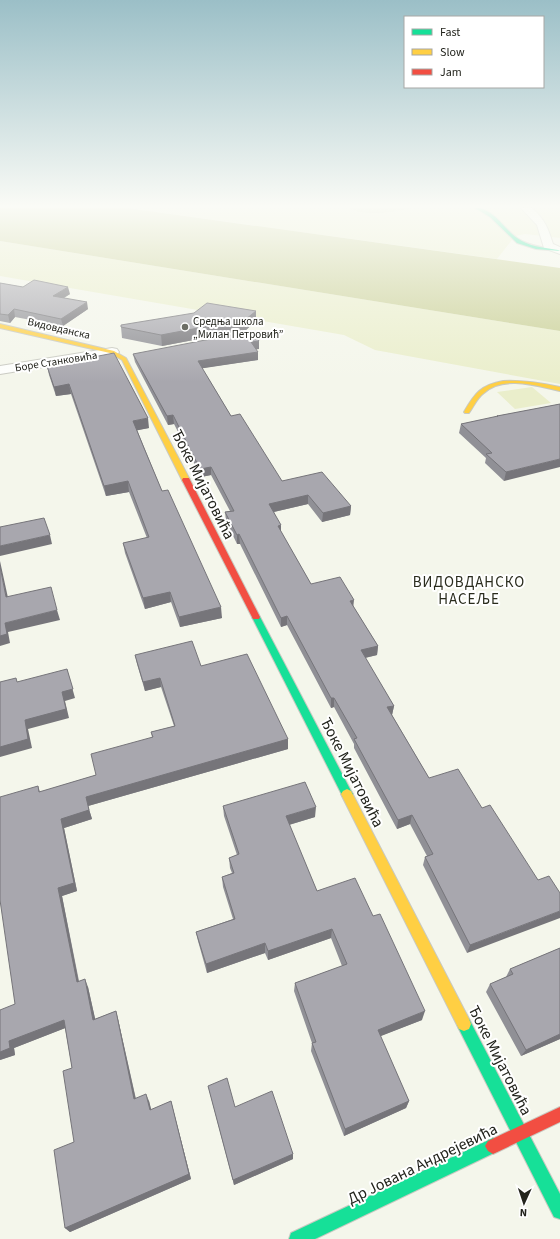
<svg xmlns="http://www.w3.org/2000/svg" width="560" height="1239" viewBox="0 0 560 1239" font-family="'Source Sans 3',sans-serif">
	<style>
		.green { fill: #eaeecb }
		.forest { fill: #d2d7a7 }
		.water { fill: #c9cf95 }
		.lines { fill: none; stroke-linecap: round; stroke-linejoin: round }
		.street-casing { stroke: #c8c9c1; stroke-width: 2 }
		.fast-casing { stroke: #c8c9c1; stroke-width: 2 }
		.slow-casing { stroke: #c8c9c1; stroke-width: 2 }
		.jam-casing { stroke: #c8c9c1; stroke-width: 2 }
		.street { fill: #fdfefc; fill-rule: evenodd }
		.fast { fill: #16e098; fill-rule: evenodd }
		.slow { fill: #ffcf43; fill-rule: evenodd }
		.jam { fill: #f24e42; fill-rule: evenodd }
		.wall { fill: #909096 }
		.shaded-wall { fill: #76757a }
		.building { fill: #a8a7ae; stroke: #76757a }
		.poi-dot { fill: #6c6e65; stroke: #fff; stroke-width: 1.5 }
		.labels { text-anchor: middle; stroke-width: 4; stroke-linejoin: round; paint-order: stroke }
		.far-poi-label { font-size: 11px; fill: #23241d; stroke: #fff; text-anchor: start }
		.far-street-label { font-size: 11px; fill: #23241d; stroke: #fff }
		.quarter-label { font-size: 15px; letter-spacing: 1px; fill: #2a2c1d; stroke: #fff }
		.near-street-label { font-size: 16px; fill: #23241d; stroke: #fff }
	</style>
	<rect width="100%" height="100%" fill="#f4f6eb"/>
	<!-- green -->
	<path class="green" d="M 127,208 L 560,208 L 560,238 L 525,234 L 515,236 L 497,259 Z
		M 0,241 L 560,331 L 560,384 L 375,350 L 344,335 L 0,276 Z
		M 532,387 L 551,403 L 515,409 L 497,392 Z"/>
	<!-- forest -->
	<path class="forest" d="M 349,208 L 406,208 L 409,209 C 390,212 367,217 349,208 Z"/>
	<!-- water -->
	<path class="water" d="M 0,208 L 127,208 L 560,268 L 560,331 L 0,241 Z"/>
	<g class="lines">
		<!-- street casing -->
		<g class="street-casing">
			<path id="street" d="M 521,208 L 532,208 C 545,220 548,228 553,244 L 560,247 L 560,254 L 544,248 L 537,225 Z
				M 112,348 L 117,349 L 119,352 L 117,355 L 0,374 L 0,366 Z"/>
		</g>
		<!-- fast casing -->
		<g class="fast-casing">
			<path id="fast" d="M 475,208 C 496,208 505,233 522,241 C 533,247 546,248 558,250 L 560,251 L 536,249 L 517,243 L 490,217 Z
				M 256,614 L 260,617 L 351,791 L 353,794 L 351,797 L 347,799 L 343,797 L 252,617 Z
				M 464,1017 L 469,1019 L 560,1194 L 560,1219 L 554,1217 L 459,1029 L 457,1024 L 459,1019 Z
				M 493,1138 L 498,1141 L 501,1146 L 498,1151 L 315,1239 L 289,1239 L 291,1233 Z"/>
		</g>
		<!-- slow casing -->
		<g class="slow-casing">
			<path id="slow" d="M 0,324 L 114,351 L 126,358 L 190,480 L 189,482 L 183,482 L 122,360 L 110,353 L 0,328 Z
				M 503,381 C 523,380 541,383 560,387 L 560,391 C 537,386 503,375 484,393 C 477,398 474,406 469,413 L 465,413 L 464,412 C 475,393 481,385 503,381 Z
				M 347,789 L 351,791 L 469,1019 L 471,1024 L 469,1029 L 464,1031 L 459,1029 L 341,794 L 343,791 Z"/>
		</g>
		<!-- jam casing -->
		<g class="jam-casing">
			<path id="jam" d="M 183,478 L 189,478 L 190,480 L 260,617 L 259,619 L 253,619 L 252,617 L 182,480 Z
				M 560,1107 L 560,1122 L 493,1154 L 488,1151 L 485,1146 L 488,1141 Z"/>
		</g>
		<!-- street -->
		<use href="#street" class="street"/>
		<!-- fast -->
		<use href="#fast" class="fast"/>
		<!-- slow -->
		<use href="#slow" class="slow"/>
		<!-- jam -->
		<use href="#jam" class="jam"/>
	</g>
	<!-- wall -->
	<path class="wall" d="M 0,283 L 23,287 L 70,294 L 64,298 L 88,309 L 63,326 L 15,317 L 10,323 L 0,321 Z
		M 256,311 L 256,321 L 246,330 L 162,346 L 122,338 L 121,327 Z
		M 259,341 L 259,349 L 256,349 L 258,360 L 202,368 L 231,416 L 282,481 L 351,506 L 350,515 L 322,522 L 308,504 L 274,512 L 281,532 L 311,584 L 353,606 L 378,646 L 377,655 L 365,658 L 394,706 L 392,715 L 429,778 L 482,808 L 538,880 L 467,953 L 423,865 L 425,857 L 427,856 L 410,824 L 397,829 L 354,748 L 354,744 L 334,707 L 331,708 L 287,625 L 281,627 L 240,544 L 237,544 L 226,521 L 225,512 L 230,511 L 211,475 L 201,477 L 174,424 L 168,425 L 135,362 L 133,354 Z
		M 47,366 L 149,428 L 137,430 L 162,491 L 222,618 L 180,627 L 171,602 L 145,609 L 125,553 L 123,543 L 147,538 L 129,492 L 106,496 L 71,394 L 56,396 L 49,375 Z
		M 560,404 L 504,481 L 485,463 L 486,458 L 459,433 L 461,424 L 496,417 L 497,416 Z
		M 135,655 L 201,666 L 288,739 L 288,749 L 88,806 L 92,819 L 64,828 L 77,891 L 62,896 L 79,981 L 88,987 L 95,1019 L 116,1011 L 118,1019 L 136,1099 L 149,1101 L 151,1110 L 171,1101 L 191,1179 L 70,1232 L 65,1228 L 74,1142 L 72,1068 L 65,1028 L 14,1048 L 15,1055 L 0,1060 L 15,1004 L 38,786 L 40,792 L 96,775 L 152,737 L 151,732 L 174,726 L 161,687 L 145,691 L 137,664 Z
		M 223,806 L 315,817 L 289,825 L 317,891 L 373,916 L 422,1020 L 380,1036 L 409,1101 L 406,1108 L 344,1136 L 311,1051 L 312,1043 L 294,991 L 295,983 L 342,966 L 331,938 L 268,960 L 265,953 L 207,973 L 198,941 L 196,932 L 233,919 L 223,887 L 222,877 L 232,873 L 230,868 L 229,858 L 237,855 L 224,816 Z
		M 560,948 L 560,1039 L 521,1056 L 486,992 L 490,984 L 506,977 L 510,969 Z
		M 208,1086 L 235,1107 L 293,1154 L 293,1159 L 234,1185 Z"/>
	<!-- shaded-wall -->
	<path class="shaded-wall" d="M 68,287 L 70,294 L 55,303 L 53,296 Z
		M 87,302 L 88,309 L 63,326 L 61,319 Z
		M 14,309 L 15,317 L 10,323 L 8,315 Z
		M 256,311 L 256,321 L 246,330 L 162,346 L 161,335 Z
		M 259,341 L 259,349 L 251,350 L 251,342 Z
		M 258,352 L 258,360 L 198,369 L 198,361 Z
		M 69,384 L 71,394 L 56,396 L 54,387 Z
		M 173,415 L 174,424 L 168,425 L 167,416 Z
		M 148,418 L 149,428 L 134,431 L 133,421 Z
		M 560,459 L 560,467 L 504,481 L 506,472 Z
		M 211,467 L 211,475 L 201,477 L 200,469 Z
		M 128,481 L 129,492 L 106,496 L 104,486 Z
		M 308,495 L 308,504 L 269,513 L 269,504 Z
		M 351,506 L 350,515 L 322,522 L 323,513 Z
		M 281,525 L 281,534 L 278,526 Z
		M 239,534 L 240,544 L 237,544 L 237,535 Z
		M 50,535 L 52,544 L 0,556 L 0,546 Z
		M 0,561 L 10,607 L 6,597 L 0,566 Z
		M 170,592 L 171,602 L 145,609 L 143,598 Z
		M 354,600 L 353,609 L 350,601 Z
		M 221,607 L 222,618 L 180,627 L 179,617 Z
		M 57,610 L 60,620 L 8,632 L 10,643 L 0,646 L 0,636 L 5,623 Z
		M 287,616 L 287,625 L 281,627 L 281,618 Z
		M 378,646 L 377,655 L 360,659 L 361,650 Z
		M 67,669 L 75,698 L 65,701 L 69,718 L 28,729 L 32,748 L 0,757 L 0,747 L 25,720 L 62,692 Z
		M 160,678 L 161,687 L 145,691 L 143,682 Z
		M 331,698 L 334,698 L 334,707 L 331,708 Z
		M 394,706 L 392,715 L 386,717 L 387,707 Z
		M 288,739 L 288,749 L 88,806 L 92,819 L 64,828 L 77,891 L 62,896 L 80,989 L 77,982 L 58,888 L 61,819 L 86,797 Z
		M 316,807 L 315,817 L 285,826 L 286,816 Z
		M 412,815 L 410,824 L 397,829 L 398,820 Z
		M 560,911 L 560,918 L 467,953 L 470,945 Z
		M 332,929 L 331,938 L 268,960 L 268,951 Z
		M 265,943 L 265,953 L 207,973 L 206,964 Z
		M 85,979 L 88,987 L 97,1027 L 93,1020 Z
		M 116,1011 L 118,1019 L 137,1105 L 134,1099 Z
		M 425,1011 L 422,1020 L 376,1038 L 378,1030 Z
		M 64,1020 L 68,1027 L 14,1048 L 15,1055 L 0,1060 L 0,1052 L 9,1041 Z
		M 560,1034 L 560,1039 L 521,1056 L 526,1050 Z
		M 146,1094 L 149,1101 L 153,1116 L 150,1110 Z
		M 171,1101 L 191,1179 L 70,1232 L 65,1228 Z
		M 409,1101 L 406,1108 L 344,1136 L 345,1129 Z
		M 293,1154 L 293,1159 L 234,1185 L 233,1180 Z"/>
	<!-- building -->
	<path class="building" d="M 34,280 L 68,287 L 53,296 L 87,302 L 61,319 L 14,309 L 8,315 L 0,314 L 0,283 L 23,287 Z
		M 207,303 L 256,311 L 246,319 L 161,335 L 121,327 L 121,325 L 194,313 Z
		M 252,331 L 259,341 L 251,342 L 258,352 L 198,361 L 231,416 L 240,414 L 282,481 L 322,472 L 351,506 L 323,513 L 308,495 L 269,504 L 281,525 L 278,526 L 311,584 L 340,577 L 354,600 L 350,601 L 378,646 L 361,650 L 394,706 L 387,707 L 429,778 L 458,769 L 482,808 L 490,805 L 538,880 L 549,876 L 560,893 L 560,911 L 470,945 L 425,857 L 433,854 L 412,815 L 398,820 L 354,739 L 357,738 L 334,698 L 331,698 L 287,616 L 281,618 L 239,534 L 237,535 L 225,512 L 234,511 L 211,467 L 200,469 L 173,415 L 167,416 L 133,354 Z
		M 114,353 L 148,418 L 133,421 L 144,448 L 162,491 L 168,490 L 221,607 L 179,617 L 170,592 L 143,598 L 123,543 L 149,537 L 128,481 L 104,486 L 69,384 L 54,387 L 47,366 Z
		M 560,404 L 560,459 L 506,472 L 486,454 L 492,453 L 461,424 L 498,416 L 497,416 Z
		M 44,518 L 50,535 L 0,546 L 0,527 Z
		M 0,566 L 6,597 L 51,587 L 57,610 L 5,623 L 7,634 L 0,636 Z
		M 192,641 L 201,666 L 247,654 L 288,739 L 86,797 L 89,810 L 61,819 L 74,883 L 58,888 L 77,982 L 85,979 L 93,1020 L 116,1011 L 134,1099 L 146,1094 L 150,1110 L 171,1101 L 189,1174 L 65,1228 L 54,1150 L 74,1142 L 63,1071 L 72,1068 L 64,1020 L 9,1041 L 10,1048 L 0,1052 L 0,1010 L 15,1004 L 0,900 L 0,797 L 38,786 L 39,792 L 96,775 L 91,754 L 153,737 L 151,732 L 175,726 L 160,678 L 143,682 L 135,655 Z
		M 67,669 L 73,689 L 62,692 L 66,709 L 25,720 L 28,739 L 0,747 L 0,682 L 16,678 L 17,682 Z
		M 305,782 L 316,807 L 286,816 L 317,891 L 355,878 L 373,916 L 380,914 L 425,1011 L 378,1030 L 409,1101 L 345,1129 L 312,1043 L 316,1042 L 295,983 L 347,964 L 332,929 L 268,951 L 265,943 L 206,964 L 196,932 L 235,919 L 222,877 L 234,873 L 229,858 L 239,854 L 223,806 Z
		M 560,948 L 560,1034 L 526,1050 L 490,984 L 513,974 L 510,969 Z
		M 227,1078 L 235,1107 L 272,1091 L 293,1154 L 233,1180 L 208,1086 Z"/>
	<!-- sky -->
	<linearGradient id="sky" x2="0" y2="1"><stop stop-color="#9bbfc7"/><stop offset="0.54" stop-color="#fafbf6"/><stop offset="1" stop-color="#fafbf6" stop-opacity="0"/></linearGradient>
	<rect width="560" height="382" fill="url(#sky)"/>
	<!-- markers -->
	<circle class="poi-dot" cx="185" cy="327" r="4"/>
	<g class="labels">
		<!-- far-poi labels -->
		<g class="far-poi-label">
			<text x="193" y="325">Средња школа<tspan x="193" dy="13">„Милан Петровић”</tspan></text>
		</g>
		<!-- far-street labels -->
		<g class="far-street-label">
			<text transform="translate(59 328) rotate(13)" y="4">Видовданска</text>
			<text transform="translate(56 361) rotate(-9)" y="4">Боре Станковића</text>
		</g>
		<!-- quarter labels -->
		<g class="quarter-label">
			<text x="469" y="587">ВИДОВДАНСКО<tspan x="469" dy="17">НАСЕЉЕ</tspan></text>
		</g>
		<!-- near-street labels -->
		<g class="near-street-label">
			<text transform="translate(204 484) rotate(63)" y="6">Ђоке Мијатовића</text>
			<text transform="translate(353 772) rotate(63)" y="6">Ђоке Мијатовића</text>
			<text transform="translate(501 1060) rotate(63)" y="6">Ђоке Мијатовића</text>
			<text transform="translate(422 1163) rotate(-26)" y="6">Др Јована Андрејевића</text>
		</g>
	</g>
	<!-- legend -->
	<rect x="404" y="16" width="140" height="72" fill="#ffffff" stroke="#a7a7a5"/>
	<rect x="412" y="29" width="20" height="6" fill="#16e098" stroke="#a7a7a5"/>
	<text x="440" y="36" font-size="12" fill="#23241d">Fast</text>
	<rect x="412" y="49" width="20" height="6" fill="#ffcf43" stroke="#a7a7a5"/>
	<text x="440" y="56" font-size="12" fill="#23241d">Slow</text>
	<rect x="412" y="69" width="20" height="6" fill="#f24e42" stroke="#a7a7a5"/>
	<text x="440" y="76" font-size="12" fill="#23241d">Jam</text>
	<!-- north arrow -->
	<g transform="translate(524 1203) rotate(183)" stroke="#ffffff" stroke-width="3" paint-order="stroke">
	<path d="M0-3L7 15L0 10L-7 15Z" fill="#23241d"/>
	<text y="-6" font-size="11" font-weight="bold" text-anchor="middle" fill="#23241d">N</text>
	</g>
</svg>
